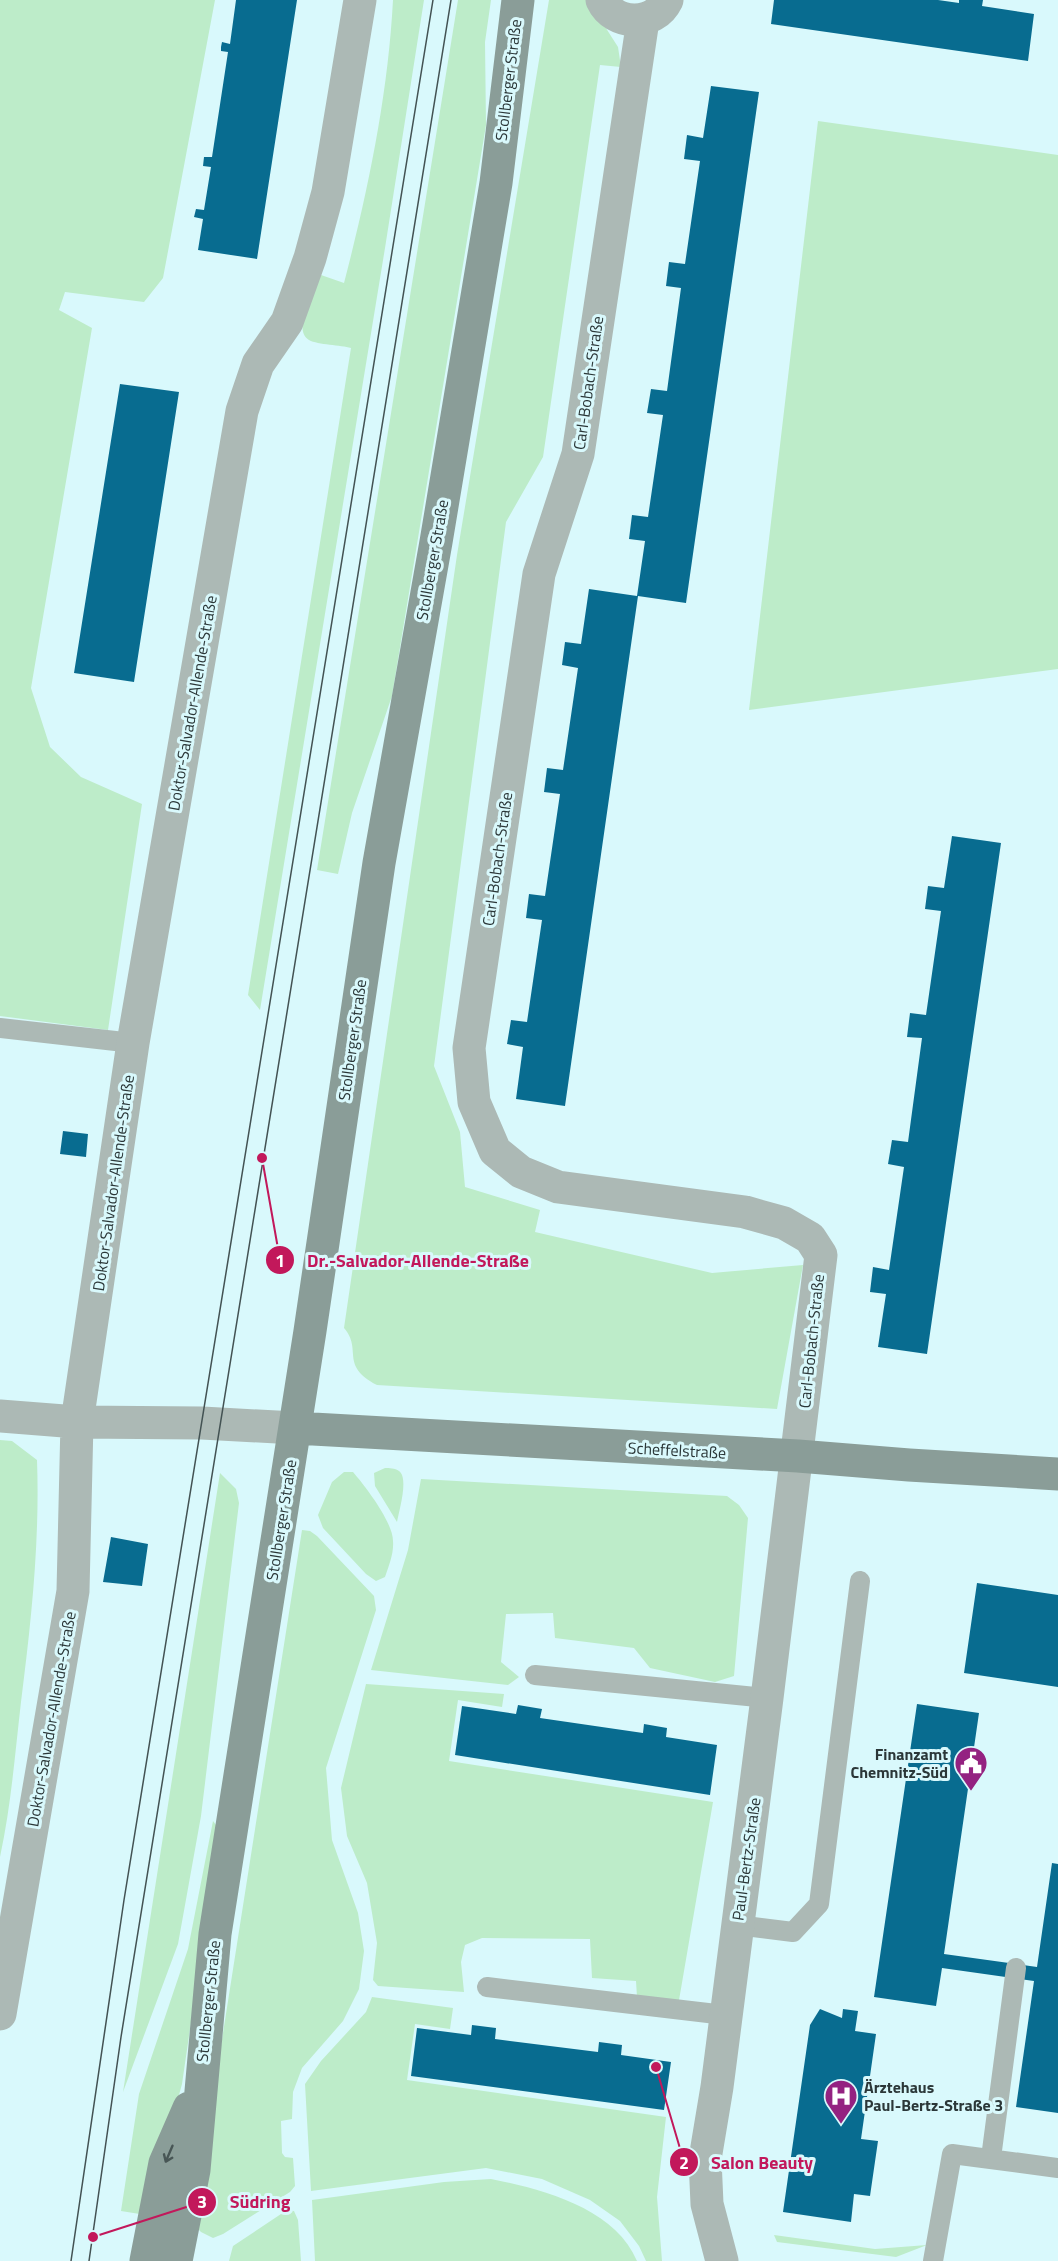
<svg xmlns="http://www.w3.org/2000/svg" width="1058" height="2261" viewBox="0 0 1058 2261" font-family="'Titillium Web',sans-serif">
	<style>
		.green { fill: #bdecc9 }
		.building { fill: #086c90 }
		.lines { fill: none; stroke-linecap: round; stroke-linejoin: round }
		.lane { stroke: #acb9b5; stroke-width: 20 }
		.street { stroke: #acb9b5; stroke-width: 33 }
		.secondary { stroke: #8a9d98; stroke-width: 33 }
		.tram { stroke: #435253; stroke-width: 1.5 }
		.oneway { stroke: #485655 }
		.labels { text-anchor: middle; stroke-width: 6; stroke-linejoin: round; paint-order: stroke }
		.street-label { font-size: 16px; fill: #2b3738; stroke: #d9f9fc }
		.poi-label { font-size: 16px; font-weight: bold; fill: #2b3738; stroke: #d9f9fc; text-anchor: end }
		.leader { fill: none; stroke: #c2185b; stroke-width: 2 }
		.callout-dot { fill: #c2185b; stroke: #d9f9fc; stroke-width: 2 }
		.mark-label { font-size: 18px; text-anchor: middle; font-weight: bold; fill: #fff }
		.callout-label { font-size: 18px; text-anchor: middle; font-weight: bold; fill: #c2185b; stroke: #d9f9fc; stroke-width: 6; stroke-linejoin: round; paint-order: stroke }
	</style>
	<rect width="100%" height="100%" fill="#d9f9fc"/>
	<!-- green -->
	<path class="green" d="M 0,0 L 215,0 L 163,278 L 144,302 L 65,292 L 59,310 L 92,328 L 31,688 L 50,747 L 81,777 L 142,804 L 108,1030 L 0,1016 Z
		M 393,0 L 424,0 L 385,248 L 260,1010 L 248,995 L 351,348 C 341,345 318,345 309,340 C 291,329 315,289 321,275 L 344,283 C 368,191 388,95 393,0 Z
		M 458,0 L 491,0 L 485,42 L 486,125 L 392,696 L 352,813 L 338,874 L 317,870 Z
		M 549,0 L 588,0 L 618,47 L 621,67 L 600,65 L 543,457 L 506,522 L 434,1066 L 460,1132 L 465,1187 L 540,1210 L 535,1232 L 712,1273 L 803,1265 L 777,1409 L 377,1385 C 339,1365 363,1350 344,1328 L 457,555 Z
		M 818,121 L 1058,155 L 1058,669 L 749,710 Z
		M 0,1440 L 12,1441 L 37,1460 C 40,1541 31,1623 21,1702 C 15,1754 11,1806 0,1857 Z
		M 385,1468 C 389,1468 395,1468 399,1471 C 409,1478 399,1511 397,1522 L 375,1486 L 374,1473 Z
		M 344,1472 L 353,1472 C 365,1486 393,1522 393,1541 C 394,1553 389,1565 385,1577 L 376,1581 L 366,1574 L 323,1528 L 318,1515 L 332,1482 Z
		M 220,1473 L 236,1489 L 239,1503 L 201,1816 L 178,1944 L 123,2092 Z
		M 421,1479 L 727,1496 L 739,1505 L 748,1518 L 734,1676 L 715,1682 L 650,1668 L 634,1648 L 555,1638 L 553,1613 L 506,1614 L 501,1662 L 519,1677 L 508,1685 L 371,1670 L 408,1550 Z
		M 302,1530 L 310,1531 L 317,1536 L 374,1596 L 376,1610 L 326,1768 L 332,1840 L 358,1913 L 364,1951 L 359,1989 L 343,2021 L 302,2068 L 293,2092 L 292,2119 L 281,2121 L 282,2153 L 285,2157 L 293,2158 L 295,2186 L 290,2192 L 223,2234 L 213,2238 L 201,2232 L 193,2224 Z
		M 366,1684 L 504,1694 L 502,1707 L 458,1700 L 449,1761 L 713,1802 L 678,2006 L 637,1997 L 636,1981 L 592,1978 L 590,1939 L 482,1938 L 465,1945 L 461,1962 L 464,1992 L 378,1986 L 373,1980 L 377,1943 L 367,1883 L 347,1836 L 341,1788 Z
		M 213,1821 L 219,1829 L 182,2084 L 146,2215 L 121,2211 L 139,2094 L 188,1949 Z
		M 372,1997 L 453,2008 L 450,2029 L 415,2024 L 407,2080 L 666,2117 L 657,2197 L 662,2261 L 646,2261 L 639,2246 L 620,2221 L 590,2200 L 542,2179 L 486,2168 L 311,2191 L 305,2084 L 321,2061 L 366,2012 Z
		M 491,2179 C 542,2189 615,2208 637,2261 L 315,2261 L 312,2200 L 444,2182 Z
		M 287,2210 L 294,2211 L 298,2220 L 301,2261 L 229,2261 L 233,2246 Z
		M 774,2235 L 875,2249 L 927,2245 L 896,2257 L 777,2242 Z"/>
	<!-- building -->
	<path class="building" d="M 236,0 L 297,0 L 257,259 L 198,250 L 203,219 L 194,217 L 196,209 L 204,210 L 211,167 L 203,166 L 204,157 L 212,157 L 228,52 L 221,51 L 221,47 L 222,42 L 230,44 Z
		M 774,0 L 938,0 L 959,3 L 959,0 L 983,0 L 982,6 L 1034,14 L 1028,61 L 771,24 Z
		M 711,86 L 759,92 L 686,603 L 638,596 L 565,1106 L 516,1099 L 523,1047 L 507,1044 L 511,1020 L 527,1022 L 542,920 L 526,918 L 529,894 L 545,896 L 560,794 L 544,792 L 547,768 L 563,770 L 578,668 L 562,665 L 565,642 L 581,644 L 589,589 L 637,596 L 645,541 L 629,539 L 632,515 L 648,517 L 663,415 L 647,413 L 651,389 L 667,391 L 681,288 L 666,286 L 669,262 L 685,264 L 700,161 L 684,159 L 687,135 L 703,138 Z
		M 120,384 L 179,392 L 134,682 L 74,673 Z
		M 952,836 L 1001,843 L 927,1354 L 878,1347 L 886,1294 L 870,1292 L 873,1267 L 889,1270 L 904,1167 L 888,1164 L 892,1140 L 908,1142 L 922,1038 L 907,1037 L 910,1013 L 926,1015 L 941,911 L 925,909 L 928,886 L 944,888 Z
		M 63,1131 L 88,1134 L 86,1157 L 60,1154 Z
		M 111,1537 L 148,1544 L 142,1586 L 103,1582 Z
		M 977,1583 L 1058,1595 L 1058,1687 L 964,1673 Z
		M 917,1704 L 979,1713 L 944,1954 L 1037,1967 L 1052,1863 L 1058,1864 L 1058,2113 L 1016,2107 L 1034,1981 L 942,1968 L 936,2006 L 874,1997 Z
		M 518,1705 L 542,1709 L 540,1718 L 643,1733 L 644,1724 L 667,1728 L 666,1737 L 717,1745 L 710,1795 L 455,1755 L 462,1706 L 516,1714 Z
		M 820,2009 L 842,2018 L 843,2009 L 858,2011 L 855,2031 L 876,2034 L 861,2139 L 878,2141 L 870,2196 L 854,2194 L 851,2222 L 783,2212 L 810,2025 Z
		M 472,2025 L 496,2028 L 495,2039 L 598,2052 L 599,2042 L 622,2045 L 621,2055 L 671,2062 L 664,2110 L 411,2076 L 417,2028 L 471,2035 Z"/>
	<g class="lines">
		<!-- lane -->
		<path class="lane" d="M 0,1028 L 133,1043
			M 535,1675 L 767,1698
			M 737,1925 L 793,1932 L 819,1904 L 860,1581
			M 487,1987 L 725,2015
			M 991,2158 L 1016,1968
			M 933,2261 L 952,2154 L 1058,2168"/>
		<!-- street -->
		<path class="street" d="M 602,0 C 614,26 654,27 667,0
			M 643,20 L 578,454 L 539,574 L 469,1048 L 474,1102 L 495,1151 L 521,1172 L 558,1187 L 745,1212 L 784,1223 L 810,1238 L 821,1255 L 767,1698 L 717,2087 L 705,2159 L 707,2204 L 722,2261
			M 0,1416 L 77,1422 L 73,1591 L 0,2014
			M 295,1428 L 202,1423 L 77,1422 L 133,1043 L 242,411 L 258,364 L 287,322 L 310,258 L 328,192 L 360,0"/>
		<!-- secondary -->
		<path class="secondary" d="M 295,1428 L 798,1456 L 909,1465 L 1058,1474
			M 146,2261 L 165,2163 L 189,2108
			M 176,2261 L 194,2170 L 215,1934 L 310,1331 L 379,863 L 436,542 L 496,183 L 518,0"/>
		<!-- tram -->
		<path class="tram" d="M 71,2261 L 124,1900 L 433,0
			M 89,2261 L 121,2037 L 451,0"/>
	</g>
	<!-- one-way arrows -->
	<defs><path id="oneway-shaft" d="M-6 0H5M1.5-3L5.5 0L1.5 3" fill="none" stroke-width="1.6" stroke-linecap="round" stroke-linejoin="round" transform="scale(1.5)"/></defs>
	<use class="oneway" href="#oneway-shaft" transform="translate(169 2154) rotate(113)"/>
	<!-- icons -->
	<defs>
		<g id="civic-pin" transform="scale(1.725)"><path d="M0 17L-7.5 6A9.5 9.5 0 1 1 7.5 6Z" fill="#942281" stroke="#d9f9fc"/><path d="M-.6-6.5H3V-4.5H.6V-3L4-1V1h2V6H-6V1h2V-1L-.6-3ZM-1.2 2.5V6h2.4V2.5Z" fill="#fff"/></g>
		<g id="hospital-pin" transform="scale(1.725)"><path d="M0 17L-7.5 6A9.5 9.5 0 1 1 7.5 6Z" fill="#942281" stroke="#d9f9fc"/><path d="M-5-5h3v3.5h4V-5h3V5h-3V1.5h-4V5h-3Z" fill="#fff"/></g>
	</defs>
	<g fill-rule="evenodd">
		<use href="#civic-pin" x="971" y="1763"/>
		<use href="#hospital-pin" x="841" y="2096"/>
	</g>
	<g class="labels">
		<!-- street labels -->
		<g class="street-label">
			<text transform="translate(508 80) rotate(-83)" y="6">Stollberger Straße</text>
			<text transform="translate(588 383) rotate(-82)" y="6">Carl-Bobach-Straße</text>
			<text transform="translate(432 560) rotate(-80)" y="6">Stollberger Straße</text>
			<text transform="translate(192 703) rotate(-80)" y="6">Doktor-Salvador-Allende-Straße</text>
			<text transform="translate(497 859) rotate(-82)" y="6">Carl-Bobach-Straße</text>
			<text transform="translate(352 1040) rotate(-82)" y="6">Stollberger Straße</text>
			<text transform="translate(113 1183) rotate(-82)" y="6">Doktor-Salvador-Allende-Straße</text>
			<text transform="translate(811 1341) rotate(-84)" y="6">Carl-Bobach-Straße</text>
			<text transform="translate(677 1450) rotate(3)" y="6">Scheffelstraße</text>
			<text transform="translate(281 1520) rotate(-81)" y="6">Stollberger Straße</text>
			<text transform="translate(51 1719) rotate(-80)" y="6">Doktor-Salvador-Allende-Straße</text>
			<text transform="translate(746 1859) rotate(-82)" y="6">Paul-Bertz-Straße</text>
			<text transform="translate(208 2001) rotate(-84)" y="6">Stollberger Straße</text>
		</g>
		<!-- poi labels -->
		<g class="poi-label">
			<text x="948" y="1760">Finanzamt<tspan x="948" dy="18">Chemnitz-Süd</tspan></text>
			<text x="864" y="2093" text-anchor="start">Ärztehaus<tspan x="864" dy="18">Paul-Bertz-Straße 3</tspan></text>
		</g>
	</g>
	<!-- callouts -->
	<path class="leader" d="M262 1158L280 1260M656 2067L684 2162M93 2237L202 2202"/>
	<g class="callout-dot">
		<circle cx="262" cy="1158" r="6"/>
		<circle cx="656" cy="2067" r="6"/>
		<circle cx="93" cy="2237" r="6"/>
		<circle cx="280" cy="1260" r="15"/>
		<circle cx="684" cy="2162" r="15"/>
		<circle cx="202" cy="2202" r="15"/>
	</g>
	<g class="mark-label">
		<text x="280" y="1267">1</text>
		<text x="684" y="2169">2</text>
		<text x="202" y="2208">3</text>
	</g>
	<g class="callout-label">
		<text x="418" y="1267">Dr.-Salvador-Allende-Straße</text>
		<text x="762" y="2169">Salon Beauty</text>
		<text x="260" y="2208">Südring</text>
	</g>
</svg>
